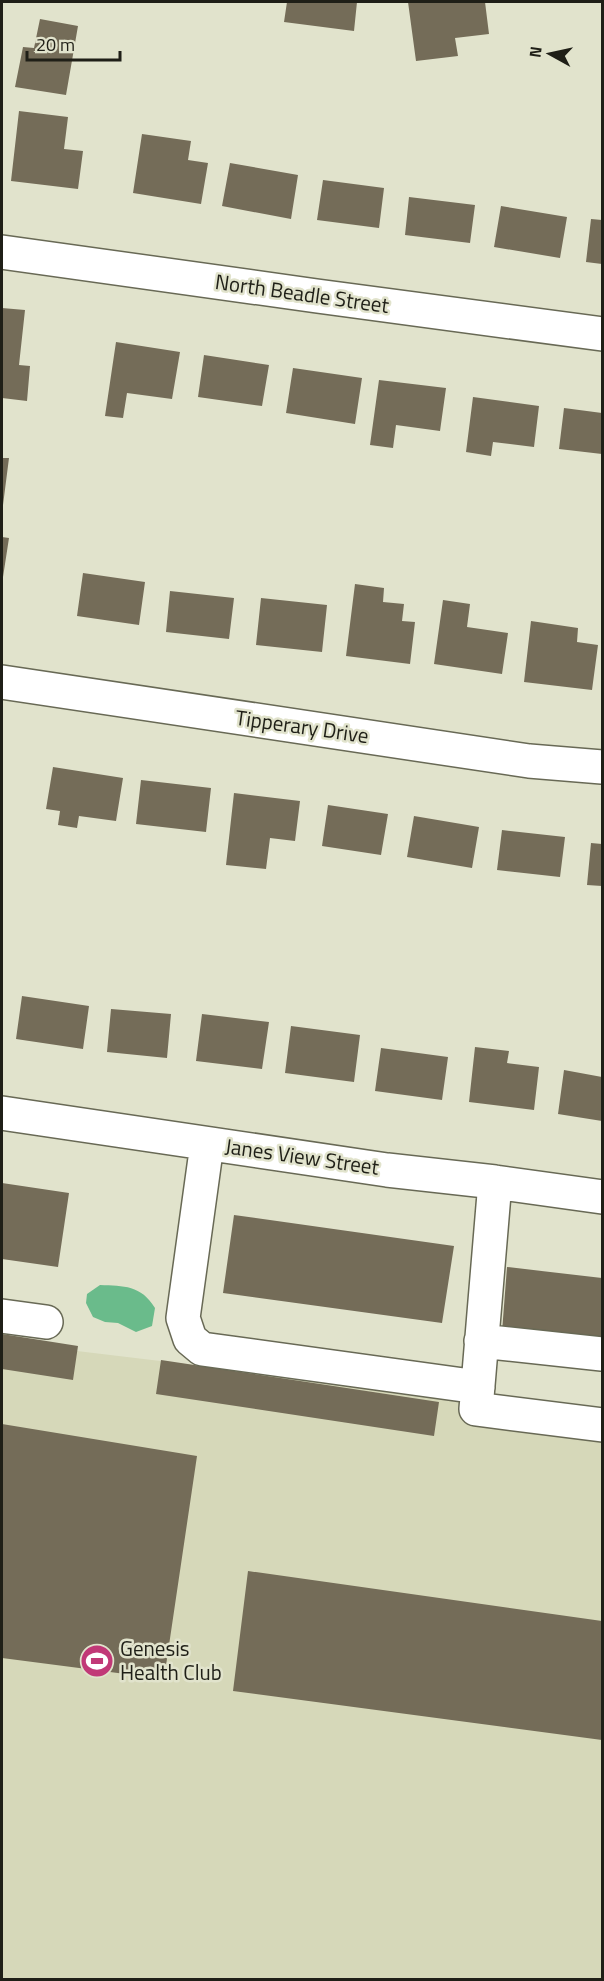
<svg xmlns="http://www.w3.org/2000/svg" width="604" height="1981" viewBox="0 0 604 1981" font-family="'Titillium Web',sans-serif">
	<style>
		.built { fill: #d6d8b9 }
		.water { fill: #6abb8b }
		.building { fill: #746c58 }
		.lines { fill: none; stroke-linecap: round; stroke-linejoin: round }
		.minor-casing { stroke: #686955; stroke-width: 36 }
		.minor { stroke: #fff; stroke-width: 33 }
		.labels { text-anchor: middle; stroke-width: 5; stroke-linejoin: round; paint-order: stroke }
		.street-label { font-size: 21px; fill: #1f1f17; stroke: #e1e3cc }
		.poi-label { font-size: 21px; fill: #1f1f17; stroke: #e1e3cc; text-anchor: start }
	</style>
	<rect width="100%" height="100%" fill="#e1e3cc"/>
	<!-- built -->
	<path class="built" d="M 2,1342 L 602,1414 L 602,1979 L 2,1980 Z"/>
	<!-- water -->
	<path class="water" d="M 100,1285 C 124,1286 141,1285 155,1308 L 152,1326 L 136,1332 L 118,1323 L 105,1322 L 93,1317 L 86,1303 L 87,1294 Z"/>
	<!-- building -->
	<path class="building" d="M 287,2 L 357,2 L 354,31 L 284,22 Z
		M 408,2 L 485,2 L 489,34 L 455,38 L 458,56 L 416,61 Z
		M 40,19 L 78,26 L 66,95 L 15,87 L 23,47 L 34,48 Z
		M 19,111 L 68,117 L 64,149 L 83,151 L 78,189 L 11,181 Z
		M 142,134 L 191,141 L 188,160 L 208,163 L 201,204 L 133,193 Z
		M 230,163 L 298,175 L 291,219 L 222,206 Z
		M 323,180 L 384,188 L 379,228 L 317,220 Z
		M 409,197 L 475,205 L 470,243 L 405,235 Z
		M 501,206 L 567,217 L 560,258 L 494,247 Z
		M 591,219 L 602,220 L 602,264 L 586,262 Z
		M 2,308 L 25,310 L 19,365 L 30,366 L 27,401 L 2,398 Z
		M 116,342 L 180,352 L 172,399 L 127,393 L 123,418 L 105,416 Z
		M 204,355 L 269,365 L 262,406 L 198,397 Z
		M 293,368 L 362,378 L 355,424 L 286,413 Z
		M 379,380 L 446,388 L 440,431 L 396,425 L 393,448 L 370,445 Z
		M 473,397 L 539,406 L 534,447 L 493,442 L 491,456 L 466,452 Z
		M 564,408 L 602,413 L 602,454 L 559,449 Z
		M 2,458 L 9,458 L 3,505 L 2,505 Z
		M 2,537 L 9,538 L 3,577 L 2,577 Z
		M 83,573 L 145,582 L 139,625 L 77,616 Z
		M 355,584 L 384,588 L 383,602 L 404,604 L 402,621 L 415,622 L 410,664 L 346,656 Z
		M 170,591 L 234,598 L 229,639 L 166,632 Z
		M 261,598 L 327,605 L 322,652 L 256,645 Z
		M 443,600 L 470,604 L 467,627 L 508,633 L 502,674 L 434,664 Z
		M 531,621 L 578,628 L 577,642 L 598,645 L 592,690 L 524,682 Z
		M 53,767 L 123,778 L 116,821 L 79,816 L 77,828 L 58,825 L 60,811 L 46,809 Z
		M 141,780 L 211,788 L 206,832 L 136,824 Z
		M 234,793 L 300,801 L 295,841 L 270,838 L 266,869 L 226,865 Z
		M 328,805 L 388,814 L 381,855 L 322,846 Z
		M 414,816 L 479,827 L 472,868 L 407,857 Z
		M 502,830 L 565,837 L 560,877 L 497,870 Z
		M 591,843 L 602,844 L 602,886 L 587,885 Z
		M 22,996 L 89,1006 L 83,1049 L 16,1039 Z
		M 111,1009 L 171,1014 L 167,1058 L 107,1052 Z
		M 202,1014 L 269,1022 L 262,1069 L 196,1061 Z
		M 291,1026 L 360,1035 L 354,1082 L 285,1073 Z
		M 475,1047 L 509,1051 L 507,1063 L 539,1067 L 534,1110 L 469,1102 Z
		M 381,1048 L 448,1057 L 442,1100 L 375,1091 Z
		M 564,1070 L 602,1077 L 602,1121 L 558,1114 Z
		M 2,1183 L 69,1193 L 58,1267 L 2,1259 Z
		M 234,1215 L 454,1246 L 442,1323 L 223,1293 Z
		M 507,1267 L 602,1278 L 602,1343 L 502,1332 Z
		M 2,1334 L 78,1346 L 73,1380 L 2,1369 Z
		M 161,1360 L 439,1402 L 434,1436 L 156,1394 Z
		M 2,1424 L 197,1456 L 164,1679 L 2,1658 Z
		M 248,1571 L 602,1621 L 602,1740 L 233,1691 Z"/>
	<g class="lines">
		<!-- minor casing -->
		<g class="minor-casing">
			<path id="minor" d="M 2,252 L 317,296 L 602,334
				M 2,682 L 529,761 L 602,767
				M 2,1113 L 387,1170 L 495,1182 L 602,1197
				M 207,1144 L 183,1318 L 190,1339 L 202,1349 L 478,1387
				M 495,1182 L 476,1409 L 602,1425
				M 2,1316 L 46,1322
				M 481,1341 L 602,1354"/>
		</g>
		<!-- minor -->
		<use href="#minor" class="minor"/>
	</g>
	<!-- icons -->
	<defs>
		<g id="stadium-disc" transform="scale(1.725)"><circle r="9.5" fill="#c13977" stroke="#e1e3cc"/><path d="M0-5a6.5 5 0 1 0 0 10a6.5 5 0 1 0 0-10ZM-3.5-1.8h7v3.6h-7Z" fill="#fff"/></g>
	</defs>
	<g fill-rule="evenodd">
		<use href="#stadium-disc" x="97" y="1661"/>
	</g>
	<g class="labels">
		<!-- street labels -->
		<g class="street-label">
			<text transform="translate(302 294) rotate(8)" y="7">North Beadle Street</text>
			<text transform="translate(302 727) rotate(8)" y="7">Tipperary Drive</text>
			<text transform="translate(302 1157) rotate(8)" y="7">Janes View Street</text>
		</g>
		<!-- poi labels -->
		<g class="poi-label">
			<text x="120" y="1656">Genesis<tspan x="120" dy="24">Health Club</tspan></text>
		</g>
	</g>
	<!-- border -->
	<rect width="604" height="1981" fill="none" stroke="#1f1f17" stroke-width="6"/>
	<!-- north arrow -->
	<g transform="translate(550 54) rotate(278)" stroke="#e1e3cc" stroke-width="4.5" paint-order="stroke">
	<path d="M0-4.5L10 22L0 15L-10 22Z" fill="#1f1f17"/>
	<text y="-9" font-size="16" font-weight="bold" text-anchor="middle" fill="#1f1f17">N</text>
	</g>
	<!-- scale -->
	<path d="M27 51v9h93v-9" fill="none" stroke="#1f1f17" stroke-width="3"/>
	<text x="36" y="51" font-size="18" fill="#1f1f17" stroke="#e1e3cc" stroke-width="4.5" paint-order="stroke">20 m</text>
</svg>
